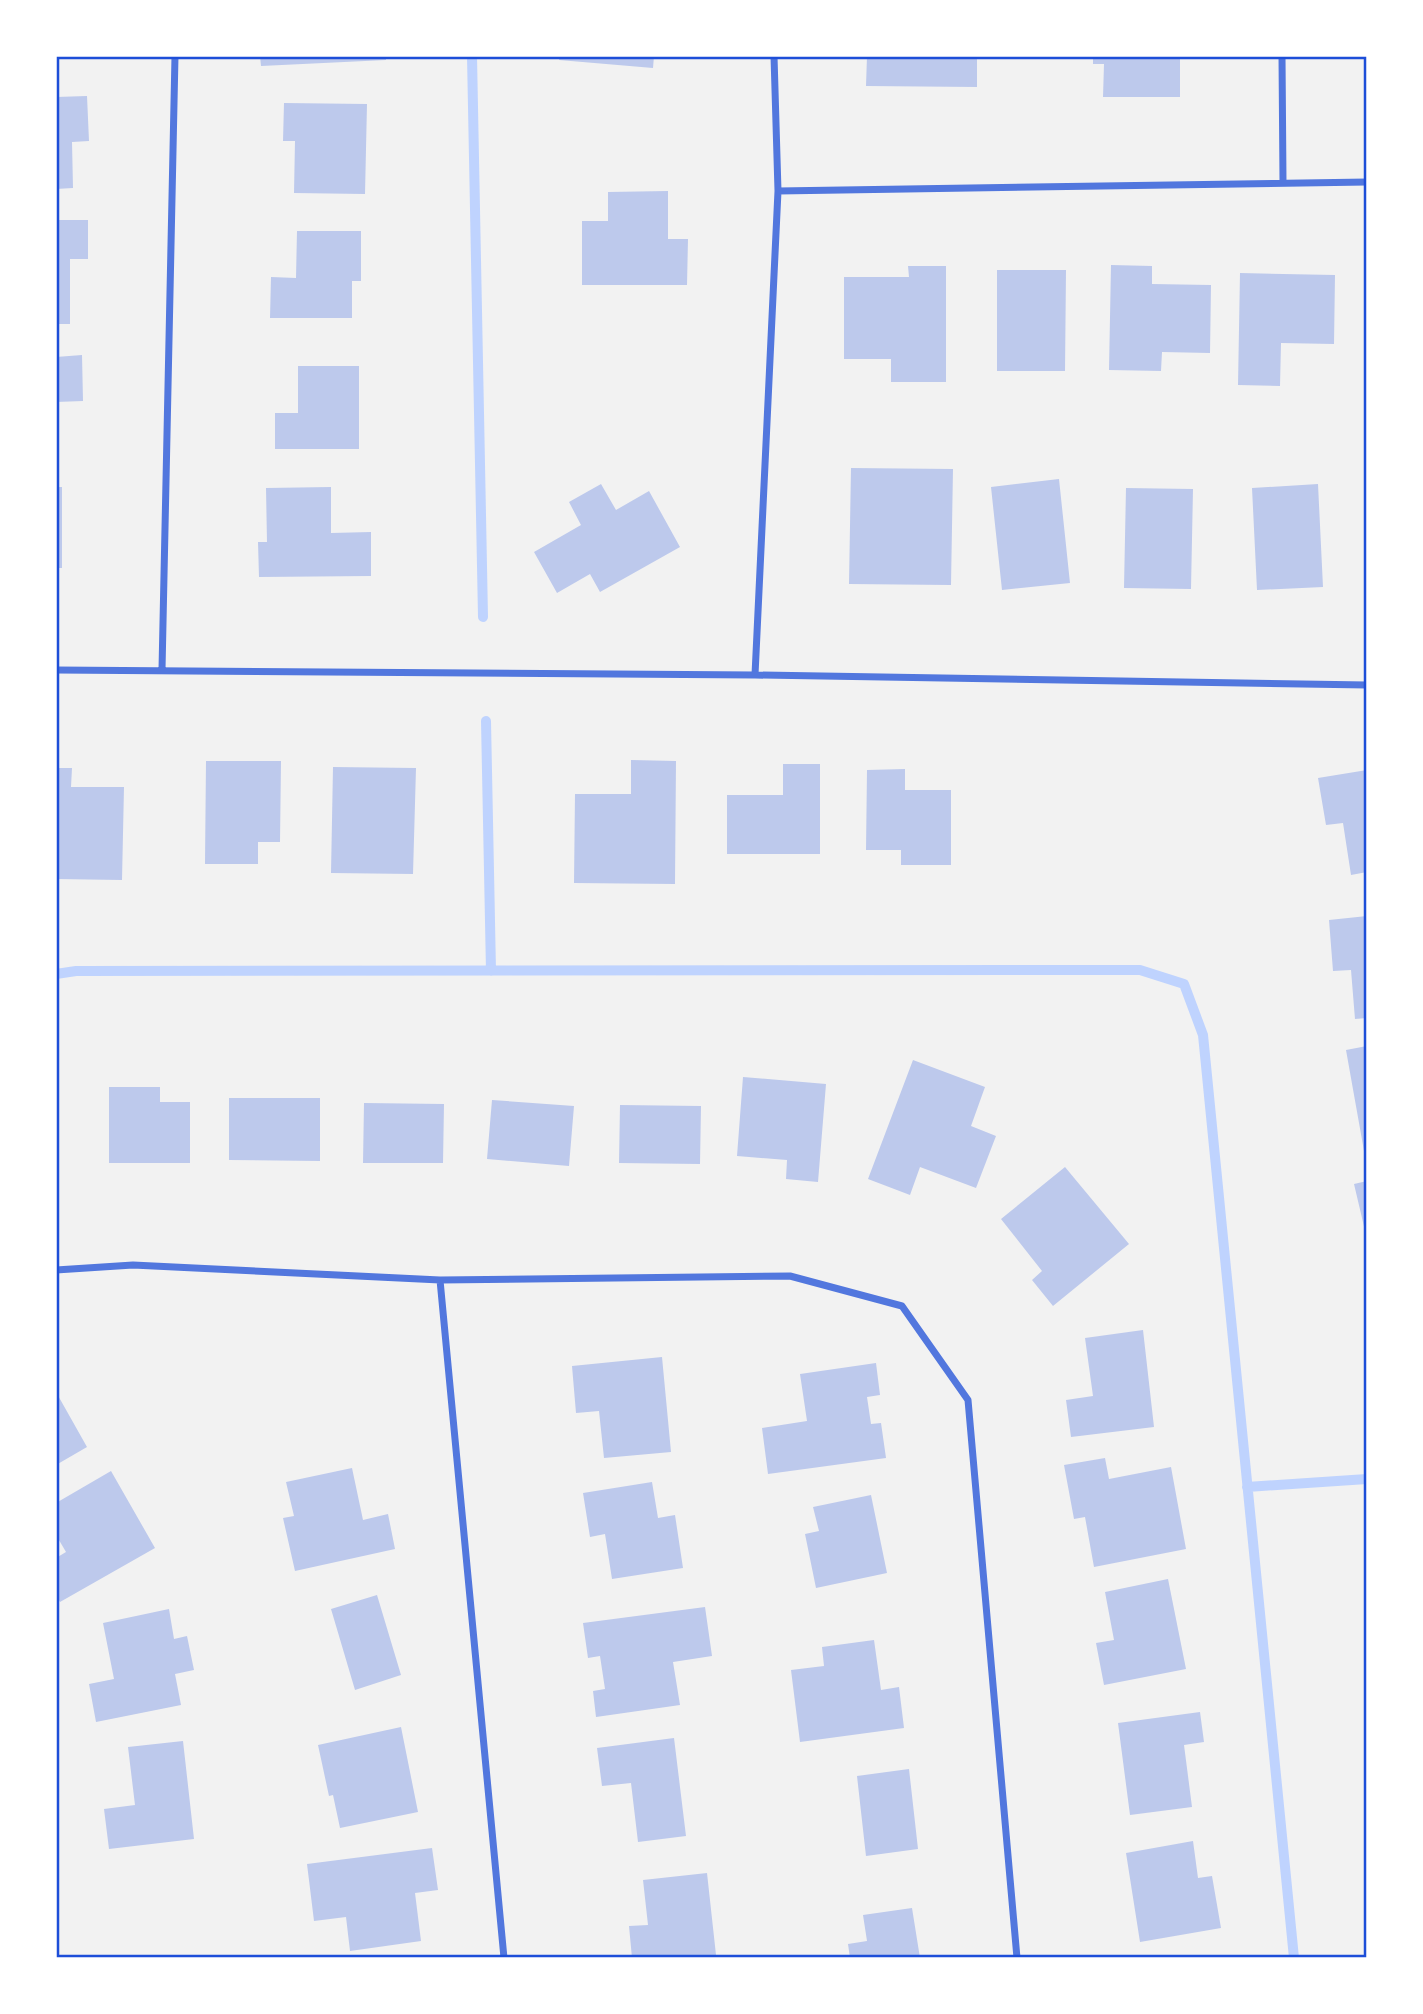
<svg xmlns="http://www.w3.org/2000/svg" width="1423" height="2014" viewBox="0 0 1423 2014" font-family="Bitter,serif">
	<style>
		.lines { fill: none; stroke-linecap: round; stroke-linejoin: round }
		.stream { stroke: #bfd3fe; stroke-width: 10 }
		.building { fill: #bdc9ec }
		.minor { stroke: #5277de; stroke-width: 7 }
		.neatline { fill: none; stroke: #1d4ed8; stroke-width: 2.5 }
	</style>
	<rect width="100%" height="100%" fill="#f2f2f2"/>
	<g class="lines">
		<!-- stream -->
		<path class="stream" d="M 472,56 L 483,617
			M 486,721 L 491,971
			M 56,974 L 76,971 L 1140,970 L 1184,984 L 1203,1035 L 1294,1958
			M 1247,1487 L 1367,1479"/>
	</g>
	<!-- building -->
	<path class="building" d="M 260,56 L 386,56 L 386,60 L 261,66 Z
		M 560,56 L 654,56 L 653,68 L 559,60 Z
		M 867,56 L 977,56 L 977,87 L 866,86 Z
		M 1093,56 L 1180,56 L 1180,97 L 1103,97 L 1104,64 L 1093,64 Z
		M 87,96 L 89,141 L 72,142 L 73,188 L 56,189 L 56,97 Z
		M 284,103 L 367,104 L 365,194 L 294,193 L 295,141 L 283,141 Z
		M 668,191 L 668,239 L 688,239 L 687,285 L 582,285 L 582,221 L 608,221 L 608,192 Z
		M 56,220 L 88,220 L 88,259 L 70,259 L 70,324 L 56,324 Z
		M 297,231 L 361,231 L 361,281 L 352,281 L 352,318 L 270,318 L 271,277 L 296,278 Z
		M 1111,265 L 1152,266 L 1152,284 L 1211,285 L 1210,353 L 1162,352 L 1161,371 L 1109,370 Z
		M 908,266 L 946,266 L 946,382 L 891,382 L 891,359 L 844,359 L 844,277 L 909,277 Z
		M 997,270 L 1066,270 L 1065,371 L 997,371 Z
		M 1240,273 L 1335,275 L 1334,344 L 1281,343 L 1280,386 L 1238,385 Z
		M 82,355 L 83,401 L 56,402 L 56,357 Z
		M 298,366 L 359,366 L 359,449 L 275,449 L 275,413 L 298,413 Z
		M 851,468 L 953,469 L 951,585 L 849,584 Z
		M 1059,479 L 1070,583 L 1002,590 L 991,487 Z
		M 601,484 L 616,510 L 649,491 L 680,547 L 600,592 L 590,574 L 557,593 L 534,552 L 581,525 L 569,502 Z
		M 1318,484 L 1323,587 L 1257,590 L 1252,488 Z
		M 56,487 L 62,487 L 62,568 L 56,568 Z
		M 331,487 L 331,533 L 371,532 L 371,576 L 259,577 L 258,542 L 267,542 L 266,488 Z
		M 1126,488 L 1193,489 L 1191,589 L 1124,588 Z
		M 631,760 L 676,761 L 675,884 L 574,883 L 575,794 L 631,794 Z
		M 206,761 L 281,761 L 280,842 L 258,842 L 258,864 L 205,864 Z
		M 783,764 L 820,764 L 820,854 L 727,854 L 727,795 L 783,795 Z
		M 333,767 L 416,768 L 413,874 L 331,873 Z
		M 56,768 L 72,768 L 71,787 L 124,787 L 122,880 L 56,879 Z
		M 905,769 L 905,790 L 951,790 L 951,865 L 901,865 L 901,850 L 866,850 L 867,770 Z
		M 1367,770 L 1367,872 L 1351,875 L 1343,823 L 1326,825 L 1318,778 Z
		M 1367,916 L 1367,1018 L 1355,1019 L 1351,970 L 1333,971 L 1329,920 Z
		M 1367,1046 L 1367,1150 L 1364,1151 L 1346,1050 Z
		M 913,1060 L 985,1087 L 971,1126 L 996,1136 L 976,1188 L 920,1167 L 910,1195 L 868,1179 Z
		M 743,1077 L 826,1084 L 818,1182 L 786,1179 L 787,1160 L 737,1156 Z
		M 109,1087 L 160,1087 L 160,1102 L 190,1102 L 190,1163 L 109,1163 Z
		M 229,1098 L 320,1098 L 320,1161 L 229,1160 Z
		M 492,1100 L 574,1106 L 569,1166 L 487,1159 Z
		M 364,1103 L 444,1104 L 443,1163 L 363,1163 Z
		M 620,1105 L 701,1106 L 700,1164 L 619,1163 Z
		M 1065,1167 L 1129,1244 L 1053,1306 L 1032,1280 L 1042,1271 L 1001,1219 Z
		M 1367,1181 L 1367,1235 L 1366,1235 L 1354,1184 Z
		M 1143,1330 L 1154,1427 L 1071,1437 L 1066,1400 L 1093,1396 L 1085,1338 Z
		M 662,1357 L 671,1452 L 604,1458 L 599,1411 L 576,1413 L 572,1366 Z
		M 876,1363 L 880,1395 L 867,1397 L 871,1424 L 881,1423 L 886,1458 L 768,1474 L 762,1428 L 807,1421 L 800,1374 Z
		M 56,1392 L 87,1447 L 56,1465 Z
		M 1105,1458 L 1109,1479 L 1171,1467 L 1186,1549 L 1094,1567 L 1085,1517 L 1074,1519 L 1064,1465 Z
		M 352,1468 L 363,1520 L 388,1514 L 395,1549 L 295,1571 L 283,1518 L 294,1516 L 286,1482 Z
		M 111,1471 L 155,1548 L 60,1602 L 56,1595 L 56,1558 L 66,1552 L 56,1535 L 56,1503 Z
		M 652,1482 L 658,1518 L 675,1515 L 683,1568 L 612,1579 L 605,1534 L 590,1537 L 583,1493 Z
		M 871,1495 L 887,1573 L 816,1588 L 805,1534 L 819,1531 L 813,1507 Z
		M 1168,1579 L 1186,1669 L 1104,1685 L 1096,1643 L 1114,1640 L 1105,1592 Z
		M 377,1595 L 401,1675 L 355,1690 L 331,1609 Z
		M 705,1607 L 712,1656 L 673,1662 L 680,1705 L 596,1717 L 593,1691 L 605,1689 L 600,1656 L 588,1658 L 583,1623 Z
		M 169,1609 L 174,1639 L 187,1636 L 194,1670 L 175,1674 L 181,1705 L 96,1722 L 89,1684 L 114,1679 L 103,1623 Z
		M 874,1640 L 881,1690 L 899,1687 L 904,1728 L 800,1742 L 791,1670 L 824,1666 L 822,1647 Z
		M 1200,1712 L 1204,1742 L 1184,1745 L 1192,1807 L 1130,1815 L 1118,1723 Z
		M 401,1727 L 418,1812 L 340,1828 L 333,1795 L 329,1796 L 318,1745 Z
		M 674,1738 L 686,1836 L 638,1842 L 631,1783 L 602,1786 L 597,1748 Z
		M 183,1741 L 194,1839 L 109,1849 L 104,1809 L 135,1805 L 128,1747 Z
		M 909,1769 L 918,1849 L 866,1856 L 857,1776 Z
		M 1193,1841 L 1198,1878 L 1212,1876 L 1221,1928 L 1140,1942 L 1126,1853 Z
		M 432,1848 L 438,1890 L 415,1893 L 421,1941 L 350,1951 L 346,1917 L 314,1921 L 307,1864 Z
		M 707,1873 L 716,1955 L 632,1958 L 629,1926 L 648,1925 L 643,1880 Z
		M 912,1908 L 920,1958 L 850,1958 L 848,1944 L 867,1941 L 863,1915 Z"/>
	<g class="lines">
		<!-- minor -->
		<path class="minor" d="M 1282,56 L 1283,182
			M 778,191 L 1367,182
			M 56,670 L 755,675 L 1367,685
			M 162,670 L 175,56
			M 755,675 L 778,191 L 774,56
			M 56,1270 L 133,1265 L 440,1280 L 790,1276 L 902,1306 L 968,1400 L 1017,1958
			M 440,1280 L 504,1958"/>
	</g>
	<!-- border -->
	<rect width="1423" height="2014" fill="none" stroke="#ffffff" stroke-width="116"/>
	<rect x="58" y="58" width="1307" height="1898" class="neatline"/>
</svg>
